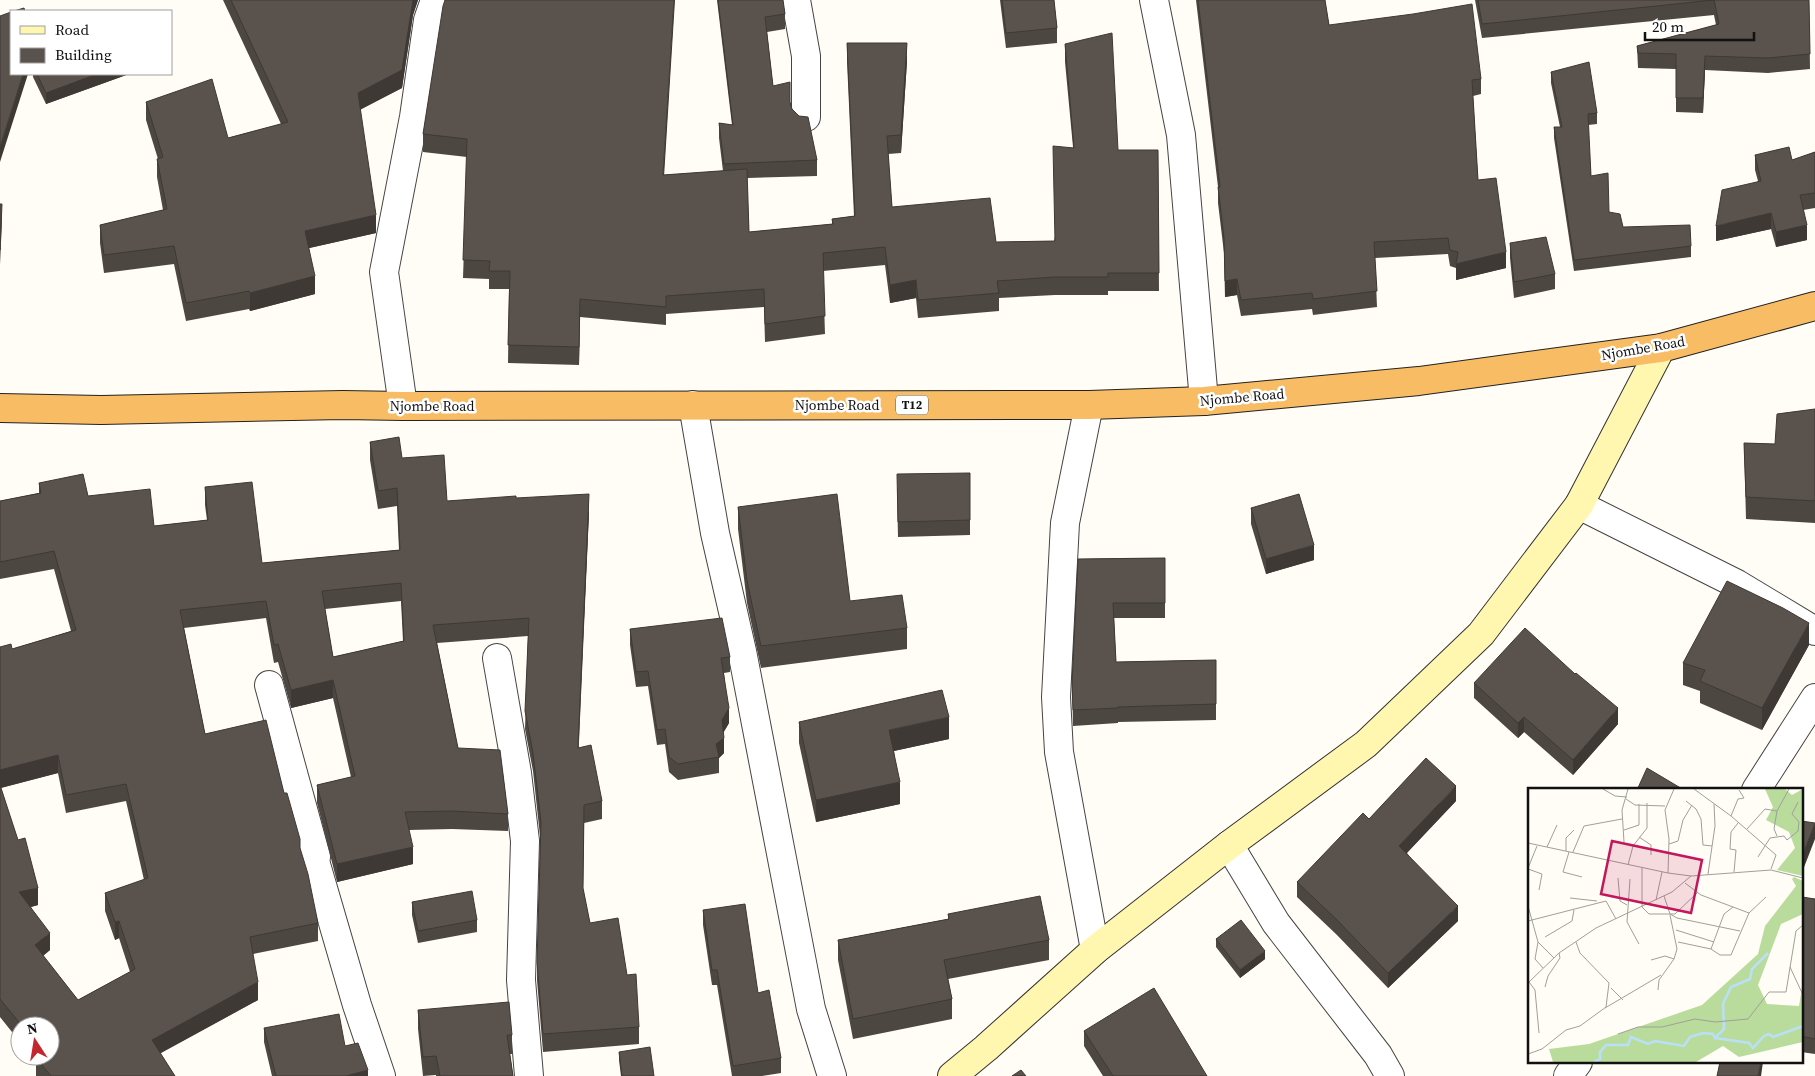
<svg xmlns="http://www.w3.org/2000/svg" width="1815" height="1076" viewBox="0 0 1815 1076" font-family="'Source Serif 4',serif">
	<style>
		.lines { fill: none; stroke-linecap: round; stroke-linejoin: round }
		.minor-casing { stroke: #444; stroke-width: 30 }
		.secondary-casing { stroke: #333; stroke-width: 30 }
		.trunk-casing { stroke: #222; stroke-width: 30 }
		.minor { stroke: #fff; stroke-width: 28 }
		.secondary { stroke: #fff6b0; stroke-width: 28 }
		.trunk { stroke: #f7bc64; stroke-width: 28 }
		.wall { fill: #4d4742; fill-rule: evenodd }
		.shaded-wall { fill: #3f3936 }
		.building { fill: #5a524d; stroke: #3f3936; fill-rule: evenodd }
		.labels { text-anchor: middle; stroke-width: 5; stroke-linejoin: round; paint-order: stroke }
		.shield { fill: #fff; stroke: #585858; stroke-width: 1 }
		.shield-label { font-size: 12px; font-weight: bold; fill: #111 }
		.street-label { font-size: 14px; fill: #111; stroke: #fff }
		.inset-river { fill: none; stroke: #b9e0f7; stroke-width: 2.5 }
		.inset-road { fill: none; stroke: #a09f9a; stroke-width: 1 }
		.view { fill: #c2185b; fill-opacity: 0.15; stroke: #c2185b; stroke-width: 2.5 }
		.inset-edge { fill: none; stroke: #111; stroke-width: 2.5 }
	</style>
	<rect width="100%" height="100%" fill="#fffdf5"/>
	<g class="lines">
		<!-- minor casing -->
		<g class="minor-casing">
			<path id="minor" d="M 796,0 L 806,56 L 806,117
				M 1154,0 L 1181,135 L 1204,401
				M 693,405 L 715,533 L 742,651 L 811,1009 L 832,1076
				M 1089,405 L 1065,523 L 1056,697 L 1059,752 L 1095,950
				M 403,406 L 384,272 L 414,117 L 428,20 L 435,0
				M 1579,505 L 1737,584 L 1815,631
				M 497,658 L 517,773 L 525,841 L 521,980 L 529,1076
				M 269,685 L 316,857 L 315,861 L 357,1005 L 381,1076
				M 1756,790 L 1815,698
				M 1229,845 L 1276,923 L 1378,1055 L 1390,1076
				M 1568,1076 L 1578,1062"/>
		</g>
		<!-- secondary casing -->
		<g class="secondary-casing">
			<path id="secondary" d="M 952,1076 L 986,1048 L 1095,950 L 1229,845 L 1366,744 L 1481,634 L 1579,505 L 1661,348"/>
		</g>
		<!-- trunk casing -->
		<g class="trunk-casing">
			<path id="trunk" d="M 0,408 L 101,410 L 343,405 L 403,406 L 1089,405 L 1204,401 L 1419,381 L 1661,348 L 1815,306"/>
		</g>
		<!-- minor -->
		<use href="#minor" class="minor"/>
		<!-- secondary -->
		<use href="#secondary" class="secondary"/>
		<!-- trunk -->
		<use href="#trunk" class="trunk"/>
	</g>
	<!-- wall -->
	<path class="wall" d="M 223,0 L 418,0 L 413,15 L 402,88 L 360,109 L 376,233 L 309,248 L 315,294 L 250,311 L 249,309 L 186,321 L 174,264 L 104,273 L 100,243 L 100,225 L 163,210 L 157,177 L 157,159 L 158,159 L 146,120 L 146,102 L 228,138 L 281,124 Z
		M 445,0 L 664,175 L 723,171 L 719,138 L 719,123 L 732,125 L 717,0 L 783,0 L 785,14 L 785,29 L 767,32 L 773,86 L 790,102 L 792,109 L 817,160 L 817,176 L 747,178 L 749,232 L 832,224 L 832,219 L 854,216 L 847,61 L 847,43 L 907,61 L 901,153 L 888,154 L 892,207 L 996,242 L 1054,241 L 1073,147 L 1065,62 L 1065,44 L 1118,150 L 1158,150 L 1159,291 L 1108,291 L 1108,295 L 1055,295 L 999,298 L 999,311 L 918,318 L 916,298 L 890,303 L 885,265 L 823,271 L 825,334 L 765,342 L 764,307 L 666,314 L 666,325 L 580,317 L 579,365 L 508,363 L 509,289 L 489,289 L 489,279 L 463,278 L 467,157 L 423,152 L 423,134 Z
		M 1000,0 L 1054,0 L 1057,28 L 1057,43 L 1006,48 Z
		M 1196,0 L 1325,0 L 1329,25 L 1481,79 L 1481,94 L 1473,96 L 1478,180 L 1506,268 L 1456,280 L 1456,268 L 1450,266 L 1448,254 L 1375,258 L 1377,307 L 1313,315 L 1312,309 L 1241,316 L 1237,295 L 1225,297 L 1224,253 L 1218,203 L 1218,187 Z
		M 1475,0 L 1809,0 L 1810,69 L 1768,73 L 1705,70 L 1703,113 L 1676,112 L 1676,69 L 1638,68 L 1637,46 L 1716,25 L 1714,15 L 1482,38 Z
		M 1551,72 L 1597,113 L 1597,124 L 1588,125 L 1591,176 L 1609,212 L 1623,227 L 1691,246 L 1691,257 L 1574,271 L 1554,138 L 1554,127 L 1560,127 L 1551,83 Z
		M 33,74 L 129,74 L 46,104 L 33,77 Z
		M 1815,152 L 1815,208 L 1803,210 L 1807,240 L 1776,247 L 1771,229 L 1716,241 L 1758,181 L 1755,170 L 1755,155 L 1792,160 Z
		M 1510,243 L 1555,274 L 1555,289 L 1514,298 L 1510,258 Z
		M 1815,409 L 1815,523 L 1746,519 L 1744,443 L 1775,444 Z
		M 370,442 L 402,458 L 447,501 L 516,498 L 589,512 L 578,747 L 602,801 L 602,819 L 584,823 L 583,889 L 590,923 L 627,975 L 639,1027 L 639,1044 L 543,1052 L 537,980 L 540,836 L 533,771 L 525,729 L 528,636 L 437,643 L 458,748 L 508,814 L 508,831 L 452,829 L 409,830 L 413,864 L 337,882 L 317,803 L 317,785 L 351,777 L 333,698 L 291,708 L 278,662 L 274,663 L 266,618 L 184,628 L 205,734 L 284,793 L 300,848 L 318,923 L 318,941 L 253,954 L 258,1000 L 160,1053 L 175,1076 L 36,1076 L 36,1061 L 31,1056 L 50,1056 L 50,1026 L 20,1026 L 20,1042 L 0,1017 L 0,647 L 12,649 L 71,631 L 54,569 L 0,579 L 0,501 L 39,493 L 39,483 L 88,496 L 154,526 L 207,520 L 205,505 L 205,487 L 262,563 L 399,550 L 397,506 L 378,509 L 370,460 ZM 401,601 L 403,641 L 333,657 L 325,609 ZM 58,773 L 66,813 L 126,801 L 144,880 L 105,893 L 105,911 L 115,940 L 119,938 L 130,972 L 78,1000 L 43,956 L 50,950 L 31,907 L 38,905 L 1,788 Z
		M 970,473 L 970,535 L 898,537 L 897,489 Z
		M 738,507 L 850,601 L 907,628 L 907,649 L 761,668 L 747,603 L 738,529 Z
		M 1251,508 L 1314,560 L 1266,574 L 1251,524 Z
		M 1165,558 L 1165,618 L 1114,618 L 1116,662 L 1216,660 L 1216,720 L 1118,722 L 1118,723 L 1073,726 L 1072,682 L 1078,559 Z
		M 630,629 L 730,657 L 730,672 L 724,673 L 729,723 L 723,733 L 724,753 L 719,758 L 719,773 L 678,780 L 669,772 L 665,744 L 657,745 L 648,686 L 636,687 L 630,645 Z
		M 1809,645 L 1762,730 L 1700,703 L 1700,691 L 1683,685 L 1683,663 Z
		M 1575,674 L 1618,724 L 1573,775 L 1524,732 L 1518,738 L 1474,698 L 1474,683 Z
		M 799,722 L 949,739 L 894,751 L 900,804 L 816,822 L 799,743 Z
		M 1456,801 L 1407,853 L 1458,921 L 1388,988 L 1337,935 L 1297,897 L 1297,882 L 1369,819 Z
		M 1801,892 L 1802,897 L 1815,899 L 1815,1054 L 1801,1052 Z
		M 412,902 L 477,920 L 477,932 L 418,943 L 412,915 Z
		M 703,910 L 758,993 L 781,1058 L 781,1073 L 762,1076 L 732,1076 L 717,985 L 712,985 L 703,925 Z
		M 948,914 L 1049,940 L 1049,960 L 948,979 L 952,999 L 952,1019 L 853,1039 L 838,960 L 838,940 L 948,919 Z
		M 1216,939 L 1265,959 L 1240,978 L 1216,947 Z
		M 418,1010 L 512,1035 L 512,1054 L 510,1054 L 513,1076 L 436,1076 L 436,1075 L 423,1076 L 418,1029 Z
		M 264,1028 L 345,1046 L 368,1076 L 272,1076 L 264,1042 Z
		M 1084,1031 L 1207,1076 L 1103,1076 L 1084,1046 Z
		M 619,1052 L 654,1076 L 621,1076 L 619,1060 Z"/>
	<!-- shaded-wall -->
	<path class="shaded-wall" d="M 413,0 L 418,0 L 413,15 L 402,88 L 358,111 L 358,93 Z
		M 674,0 L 675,0 L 663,193 L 663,175 Z
		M 907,43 L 907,61 L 901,153 L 901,135 Z
		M 1705,56 L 1705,70 L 1703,113 L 1703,98 Z
		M 23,74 L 28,74 L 0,162 L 0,147 Z
		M 97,74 L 129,74 L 46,104 L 46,93 Z
		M 2,204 L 2,220 L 0,265 L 0,250 Z
		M 1771,213 L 1771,229 L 1716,241 L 1716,226 Z
		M 376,215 L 376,233 L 305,249 L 305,231 Z
		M 1807,225 L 1807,240 L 1776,247 L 1776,232 Z
		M 1506,252 L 1506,268 L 1456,280 L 1456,264 Z
		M 315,276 L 315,294 L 250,311 L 250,293 Z
		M 1237,279 L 1237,295 L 1225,297 L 1225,281 Z
		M 916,280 L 916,298 L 890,303 L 890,285 Z
		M 580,299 L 580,317 L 579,365 L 579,347 Z
		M 589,494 L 589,512 L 578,765 L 578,748 Z
		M 1314,545 L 1314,560 L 1266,574 L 1266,559 Z
		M 1809,623 L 1809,645 L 1762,730 L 1762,708 Z
		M 333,680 L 333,698 L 291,708 L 291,690 Z
		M 729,708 L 729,723 L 722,735 L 722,720 Z
		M 1618,708 L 1618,724 L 1573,775 L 1573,760 Z
		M 949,717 L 949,739 L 889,752 L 889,730 Z
		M 1524,717 L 1524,732 L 1518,738 L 1518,723 Z
		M 724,738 L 724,753 L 719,758 L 716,744 Z
		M 58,755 L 58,773 L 0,788 L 0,770 Z
		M 900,782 L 900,804 L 816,822 L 816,800 Z
		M 1456,786 L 1456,801 L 1399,861 L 1399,846 Z
		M 1815,823 L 1815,839 L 1801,875 L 1801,859 Z
		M 413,847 L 413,864 L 337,882 L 337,864 Z
		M 38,888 L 38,905 L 19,910 L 19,892 Z
		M 1458,906 L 1458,921 L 1388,988 L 1388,973 Z
		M 119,921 L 119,938 L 115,940 L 115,922 Z
		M 50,933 L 50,950 L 35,962 L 35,945 Z
		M 1265,951 L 1265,959 L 1240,978 L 1240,970 Z
		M 258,982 L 258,1000 L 152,1058 L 152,1040 Z
		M 1761,1062 L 1763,1062 L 1761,1076 L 1758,1076 Z
		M 368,1070 L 368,1076 L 346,1076 Z"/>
	<!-- building -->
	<path class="building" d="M 231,0 L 413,0 L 402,70 L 358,93 L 376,215 L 305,231 L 315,276 L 250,293 L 249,291 L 186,303 L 174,246 L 104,255 L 100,225 L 167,209 L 157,159 L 163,157 L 146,102 L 212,79 L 228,138 L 288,122 Z
		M 445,0 L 674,0 L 663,175 L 747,169 L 749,232 L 833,224 L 832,219 L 855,216 L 847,43 L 907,43 L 901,135 L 887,136 L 892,207 L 990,198 L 996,242 L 1055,241 L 1053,146 L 1074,148 L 1065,44 L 1112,33 L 1118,150 L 1158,150 L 1159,273 L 1108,273 L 1108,277 L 1055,277 L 997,281 L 999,293 L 918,300 L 916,280 L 890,285 L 885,247 L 823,253 L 825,316 L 765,324 L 764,289 L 666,296 L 666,307 L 580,299 L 579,347 L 508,345 L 510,271 L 489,271 L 490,261 L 463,260 L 467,139 L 423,134 L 443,6 Z
		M 718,0 L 783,0 L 785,14 L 765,17 L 773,86 L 790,82 L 790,102 L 792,109 L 799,116 L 808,117 L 817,160 L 724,164 L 719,123 L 733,125 Z
		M 1002,0 L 1054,0 L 1057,28 L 1006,33 Z
		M 1198,0 L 1325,0 L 1329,25 L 1413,14 L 1472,4 L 1481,79 L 1472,80 L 1478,180 L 1496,178 L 1506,252 L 1456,264 L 1458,252 L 1450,250 L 1448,238 L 1374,242 L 1377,291 L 1313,299 L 1312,293 L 1241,300 L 1237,279 L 1225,281 L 1224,238 L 1218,187 L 1220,187 Z
		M 1478,0 L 1809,0 L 1810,54 L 1768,58 L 1705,56 L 1703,98 L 1676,98 L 1676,54 L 1638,53 L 1637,46 L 1719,24 L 1714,0 L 1482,24 Z
		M 24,8 L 25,11 L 14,11 Z
		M 11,12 L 11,74 L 23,74 L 0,147 L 0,16 Z
		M 1589,62 L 1597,113 L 1588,114 L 1591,176 L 1608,173 L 1609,212 L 1620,214 L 1623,227 L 1690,225 L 1691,246 L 1574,260 L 1554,127 L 1562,127 L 1551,72 Z
		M 37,74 L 97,74 L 46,93 Z
		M 1789,147 L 1792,160 L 1815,152 L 1815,193 L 1800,195 L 1807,225 L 1776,232 L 1771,213 L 1716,226 L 1722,190 L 1761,181 L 1755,155 Z
		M 0,204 L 2,204 L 0,250 Z
		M 1546,237 L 1555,274 L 1514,282 L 1510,243 Z
		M 1815,409 L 1815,501 L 1746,497 L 1744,443 L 1775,444 L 1777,414 Z
		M 399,437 L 402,458 L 444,455 L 447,501 L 516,496 L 516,498 L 589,494 L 578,748 L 591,745 L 602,801 L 584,805 L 583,888 L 590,923 L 618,918 L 627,975 L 636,974 L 639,1027 L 543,1034 L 537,962 L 541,822 L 533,753 L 525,711 L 529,618 L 433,625 L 458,748 L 500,750 L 508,814 L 452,811 L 405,812 L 413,847 L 337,864 L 317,785 L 355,776 L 333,680 L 291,690 L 278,644 L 274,645 L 266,601 L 180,610 L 205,734 L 266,720 L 284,793 L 287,793 L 300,839 L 300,848 L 308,874 L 318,923 L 250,937 L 258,982 L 152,1040 L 175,1076 L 51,1076 L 36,1058 L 38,1056 L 50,1056 L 50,1026 L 22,1026 L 0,999 L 0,785 L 18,840 L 25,838 L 38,888 L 19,892 L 50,933 L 35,945 L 78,1000 L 135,969 L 119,921 L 115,922 L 105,893 L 148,878 L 126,784 L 66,795 L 58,755 L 0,770 L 0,647 L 11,644 L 12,649 L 76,630 L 54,551 L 0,562 L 0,501 L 41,493 L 39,483 L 83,474 L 88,496 L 150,489 L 154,526 L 208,520 L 205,487 L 252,482 L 262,563 L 400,550 L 397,488 L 378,491 L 370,442 ZM 401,583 L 404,641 L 333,657 L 322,591 Z
		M 970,473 L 970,520 L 898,522 L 897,474 Z
		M 837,494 L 850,601 L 902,595 L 907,628 L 761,646 L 747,581 L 738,507 Z
		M 1299,494 L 1314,545 L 1266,559 L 1251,508 Z
		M 1165,558 L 1165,603 L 1113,603 L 1116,662 L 1216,660 L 1216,704 L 1118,707 L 1118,708 L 1073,710 L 1072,682 L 1078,559 Z
		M 1727,581 L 1783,608 L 1809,623 L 1762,708 L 1700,681 L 1705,670 L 1683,663 Z
		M 722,618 L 730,657 L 721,658 L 729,708 L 722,720 L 724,738 L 716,744 L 719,757 L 678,764 L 669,757 L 665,729 L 657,730 L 648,671 L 636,672 L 630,629 Z
		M 1525,628 L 1575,674 L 1576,673 L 1618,708 L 1573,760 L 1524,717 L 1518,723 L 1474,683 Z
		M 942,690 L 949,717 L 889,730 L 900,782 L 816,800 L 799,722 Z
		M 1426,758 L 1456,786 L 1399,846 L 1458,906 L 1388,973 L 1337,920 L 1297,882 L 1363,813 L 1369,819 Z
		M 1647,768 L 1684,790 L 1637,790 Z
		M 1801,821 L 1815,823 L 1801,859 Z
		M 472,891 L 477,920 L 418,931 L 412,902 Z
		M 1801,892 L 1802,897 L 1815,899 L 1815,1039 L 1801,1036 Z
		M 1040,896 L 1049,940 L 944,960 L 952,999 L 853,1019 L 838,940 L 949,919 L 948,914 Z
		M 745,904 L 758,993 L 769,990 L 781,1058 L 733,1066 L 717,970 L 712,970 L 703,910 Z
		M 1241,920 L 1265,951 L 1240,970 L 1216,939 Z
		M 1154,988 L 1207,1076 L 1113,1076 L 1084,1031 Z
		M 509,1002 L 512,1035 L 507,1035 L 513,1076 L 440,1076 L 436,1056 L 423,1057 L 418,1010 Z
		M 339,1014 L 345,1046 L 358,1043 L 368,1070 L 346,1076 L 276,1076 L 264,1028 Z
		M 650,1047 L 654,1076 L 622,1076 L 619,1052 Z
		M 1720,1062 L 1761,1062 L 1758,1076 L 1717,1076 Z
		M 1021,1070 L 1026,1076 L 1012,1076 Z"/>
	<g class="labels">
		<!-- shield labels -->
		<rect class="shield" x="896" y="395.5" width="32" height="19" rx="4"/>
		<g class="shield-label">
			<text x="912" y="409">T12</text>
		</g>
		<!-- street labels -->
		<g class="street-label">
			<text transform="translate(1643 348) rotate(-10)" y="5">Njombe Road</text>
			<text transform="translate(1242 397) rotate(-5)" y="5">Njombe Road</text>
			<text x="837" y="410">Njombe Road</text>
			<text x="432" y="411">Njombe Road</text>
		</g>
	</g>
	<!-- overview -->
	<g transform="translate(1528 788)">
		<rect width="275" height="275" fill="#fffdf5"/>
		<path d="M 237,1 L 257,1 L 264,7 L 275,1 L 275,88 L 249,82 L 267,60 L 261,44 L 238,32 L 245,19 ZM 266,89 L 275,93 L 275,126 L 253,136 L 230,197 L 239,216 L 271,218 L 275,193 L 275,254 L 211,269 L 195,258 L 168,274 L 25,274 L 21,261 L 61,256 L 174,217 L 230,166 L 237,138 L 268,98 L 264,91 Z" fill="#b9dc9c"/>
		<path class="inset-river" d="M 187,250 L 221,255 L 225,260 L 236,248 L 241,246 L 245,249 L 275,238M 66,274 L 72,271 L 72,264 L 78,257 L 100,257 L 103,249 L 120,256 L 127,253 L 156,258 L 162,249 L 175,245 L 185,246 L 187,250 L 196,241 L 195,216 L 203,199 L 222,191 L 224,181 L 240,165"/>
		<path class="inset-road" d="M 75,1 L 87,8 L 99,9M 166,1 L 203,28 L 248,67 L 243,81M 98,11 L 107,17 L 137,18M 158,13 L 168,21 L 173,31 L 175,57 L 184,58M 203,28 L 210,11 L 216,10 L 211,2M 219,41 L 237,21 L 249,23M 96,42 L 111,37 L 111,16M 249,48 L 246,41 L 249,23 L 261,1M 111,49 L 123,57 L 123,67M 96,54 L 94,22 L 100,1M 0,55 L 140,85 L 163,88 L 243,82 L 275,90M 141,56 L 150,53 L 155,32 L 164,17M 19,59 L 29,37M 38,63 L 38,50 L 46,42M 41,64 L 35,84 L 54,89M 45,64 L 56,38 L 94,31M 230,69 L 242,50 L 256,48 L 259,52 L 270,43 L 271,34 L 264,26 L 270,14M 100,77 L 105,58 L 119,40 L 119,15M 0,80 L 9,58M 114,80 L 114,119 L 121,126 L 147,126 L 169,105M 0,81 L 14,86 L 11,102M 206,84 L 208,62 L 202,61 L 203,44 L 210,35M 140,85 L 141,51 L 137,22 L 146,1M 180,86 L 187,38 L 186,16M 90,90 L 92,113 L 99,117M 102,91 L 99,134 L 111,156M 136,108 L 142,126 L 149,130 L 212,143M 42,110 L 69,113M 128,112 L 134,84M 0,118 L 10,154 L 7,171 L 15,180M 221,125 L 238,109M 0,133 L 78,113 L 88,131M 148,142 L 186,154M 17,149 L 44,133 L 46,122M 10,154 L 26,170M 150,154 L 183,161 L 192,167 L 203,167 L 221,125 L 173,107 L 157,95M 183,161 L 196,126 L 205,119M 123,172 L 137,168 L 146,171M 262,179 L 275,207M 1,194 L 7,202 L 11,245M 0,195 L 31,165 L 68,140 L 144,104 L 163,88M 17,199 L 20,188 L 32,170 L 31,165M 83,200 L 95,212M 130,202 L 131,192 L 146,171 L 149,161 L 142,127M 77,220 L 133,187M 90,246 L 110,239 L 134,239 L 167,231 L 187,234 L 220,231 L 241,204 L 258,204 L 268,143 L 275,137M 0,266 L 14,261 L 38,242 L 52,238 L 78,219 L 81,195 L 52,165 L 48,154"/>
		<path class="view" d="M 84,53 L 174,72 L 163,125 L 73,106 Z"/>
		<rect width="275" height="275" class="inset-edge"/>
	</g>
	<!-- legend -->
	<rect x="10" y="10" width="162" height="65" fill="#ffffff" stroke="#a0a0a0"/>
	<rect x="20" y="26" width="25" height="8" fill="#fff6b0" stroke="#a0a0a0"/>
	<text x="55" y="35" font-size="15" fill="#111111">Road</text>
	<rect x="20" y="48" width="25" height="15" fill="#5a524d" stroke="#a0a0a0"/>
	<text x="55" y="60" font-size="15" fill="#111111">Building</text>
	<!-- north arrow -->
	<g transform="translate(35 1041) rotate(348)"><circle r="24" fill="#ffffff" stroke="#a0a0a0"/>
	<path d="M0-4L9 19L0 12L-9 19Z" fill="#c4262e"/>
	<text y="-8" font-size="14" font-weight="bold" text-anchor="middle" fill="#111111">N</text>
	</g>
	<!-- scale -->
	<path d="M1645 32v8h109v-8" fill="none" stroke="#111111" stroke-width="2.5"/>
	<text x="1652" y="32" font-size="15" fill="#111111" stroke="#ffffff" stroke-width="4" paint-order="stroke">20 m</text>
</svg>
